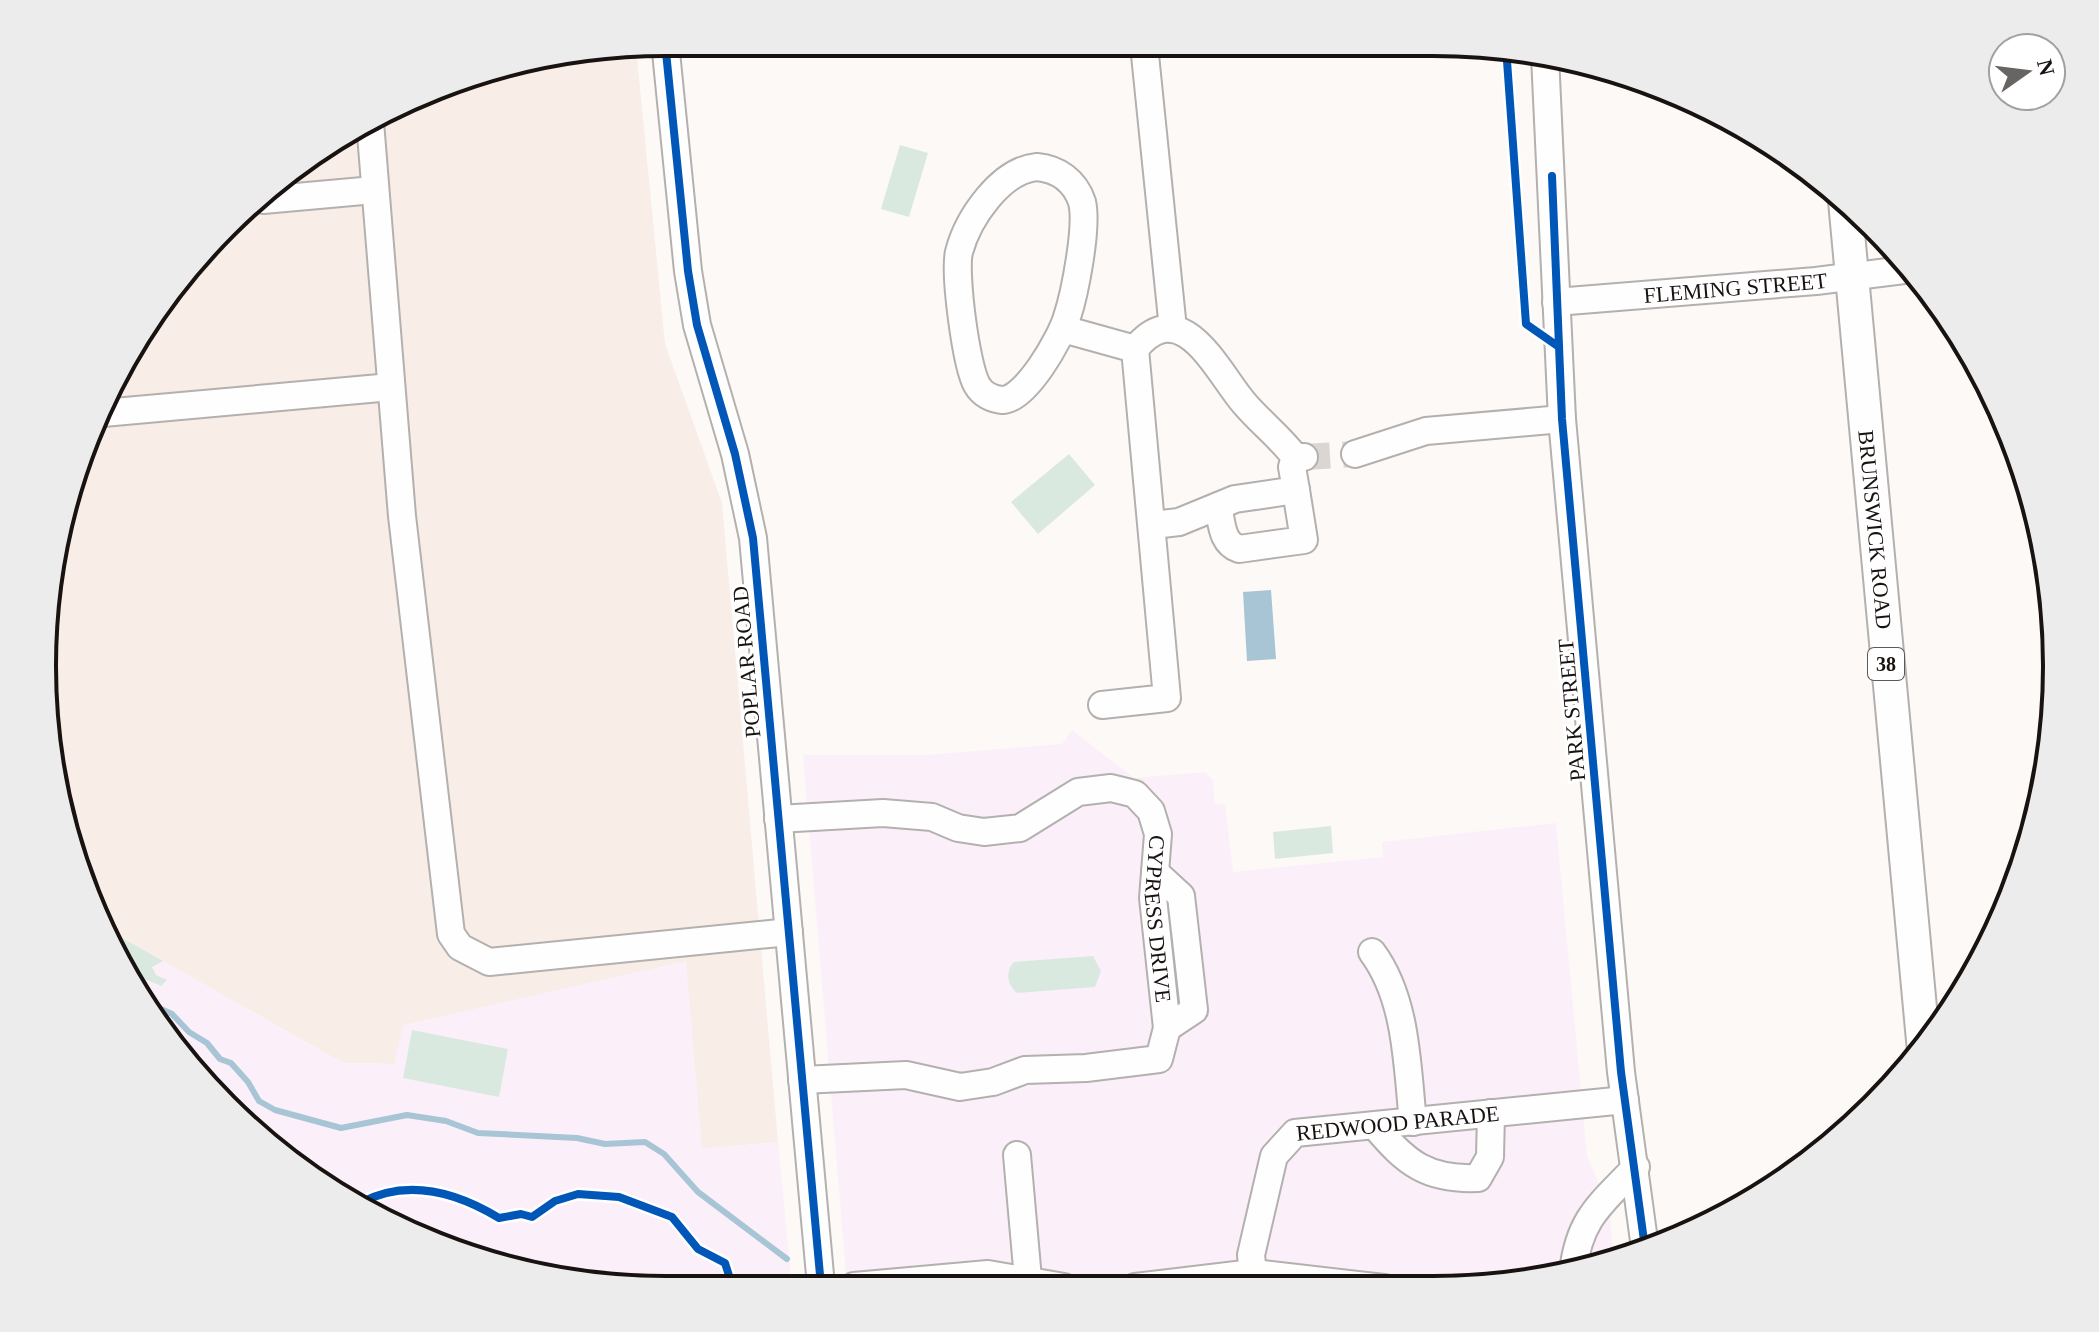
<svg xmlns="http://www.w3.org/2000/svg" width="2099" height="1332" viewBox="0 0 2099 1332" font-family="Georgia,serif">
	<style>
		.built { fill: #f8ede7 }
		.medical { fill: #fbf0f9 }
		.green { fill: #dae9e0 }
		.water { fill: #a7c5d5 }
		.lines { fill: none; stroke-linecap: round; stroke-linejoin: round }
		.stream { stroke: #a7c5d5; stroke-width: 6 }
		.minor-tunnel { stroke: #dad6d4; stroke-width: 26; stroke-dasharray: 26 13; stroke-linecap: butt }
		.minor-casing { stroke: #b3b0ae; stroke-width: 30 }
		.major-casing { stroke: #b3b0ae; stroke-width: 36 }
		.minor { stroke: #fffefe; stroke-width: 26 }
		.major { stroke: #fffefe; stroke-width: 32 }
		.cycleway-casing { stroke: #fff; stroke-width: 13 }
		.cycleway { stroke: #0057b8; stroke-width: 8 }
		.labels { text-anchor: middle; stroke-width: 6; stroke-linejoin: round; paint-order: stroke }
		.shield { fill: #fff; stroke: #5d5a58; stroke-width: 2 }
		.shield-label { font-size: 20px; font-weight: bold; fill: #181311 }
		.street-label { font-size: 22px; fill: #181311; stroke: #fff }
		.rim { fill: none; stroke: #181311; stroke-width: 4 }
	</style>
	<rect width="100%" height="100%" fill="#fcf9f7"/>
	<!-- built -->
	<path class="built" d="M 636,47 L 665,344 L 722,503 L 778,1142 L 702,1149 L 394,1064 L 343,1063 L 110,931 L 63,828 L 43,626 L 75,465 L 171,286 L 319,147 L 466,75 Z"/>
	<!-- medical -->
	<path class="medical" d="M 1072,730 L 1134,778 L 1205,772 L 1213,780 L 1215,804 L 1225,804 L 1233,872 L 1383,857 L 1382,842 L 1556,823 L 1587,1156 L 1609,1206 L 1614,1261 L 1595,1269 L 1474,1289 L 847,1286 L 803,755 L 928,755 L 1062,744 Z
		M 110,931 L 343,1063 L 394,1064 L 403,1025 L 686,961 L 702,1149 L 778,1142 L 792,1286 L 585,1285 L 428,1243 L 286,1161 L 147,1012 Z"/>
	<!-- green -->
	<path class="green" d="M 900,145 L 928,153 L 909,217 L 881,209 Z
		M 1069,454 L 1095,485 L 1038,534 L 1011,502 Z
		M 1331,826 L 1333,853 L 1275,859 L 1273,832 Z
		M 110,931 L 163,961 L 152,967 L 156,975 L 167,980 L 161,986 L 129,972 Z
		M 1093,956 L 1101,971 L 1095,987 L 1017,993 C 1007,985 1005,971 1014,962 Z
		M 412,1030 L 508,1049 L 499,1097 L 403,1078 Z"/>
	<!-- water -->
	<path class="water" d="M 1271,590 L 1276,659 L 1247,661 L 1243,592 Z"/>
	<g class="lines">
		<!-- stream -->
		<path class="stream" d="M 141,1000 L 172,1014 L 189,1032 L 207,1043 L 220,1059 L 231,1063 L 248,1082 L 259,1101 L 275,1110 L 341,1128 L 407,1115 L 446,1121 L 478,1133 L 577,1138 L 605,1144 L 645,1142 L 664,1154 L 698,1192 L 787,1259"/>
		<!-- minor-tunnel -->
		<path class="minor-tunnel" d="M 1304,457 L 1355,454"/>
		<!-- minor casing -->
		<g class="minor-casing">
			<g id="minor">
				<path d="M 665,42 L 688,271 L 697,325 L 735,454 L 753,538 L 821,1286"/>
				<path d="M 1144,45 L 1173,329"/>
				<path d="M 1545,56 L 1562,419 L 1621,1072 L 1645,1248"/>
				<path d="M 370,122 L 402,516 L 451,934 L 460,947 L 489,962 L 789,932"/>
				<path d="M 1037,167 C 1058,169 1075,181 1082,202 C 1088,226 1075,293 1067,317 C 1061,338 1025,401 1002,400 C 992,399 982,394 977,385 C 966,366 954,273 959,252 C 968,218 1001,170 1037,167 Z"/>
				<path d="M 263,200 L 374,190"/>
				<path id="s1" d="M 1556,302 L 1816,281 L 1912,269"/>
				<path d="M 1063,329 L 1135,349"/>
				<path d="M 103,413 L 391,387"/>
				<path d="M 1355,454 L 1426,431 L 1562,419"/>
				<path d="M 1218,506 C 1222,522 1221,543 1239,549 L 1304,540 L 1296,490"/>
				<path d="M 1153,525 L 1179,522 L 1235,499 L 1296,490 L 1292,467 L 1295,457"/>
				<path d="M 1102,705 L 1167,698 L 1135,349 C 1182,291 1218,373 1244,403 C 1260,422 1280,437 1295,457 L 1304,457"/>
				<path id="s2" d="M 778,819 L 883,813 L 932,817 L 958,828 L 984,832 L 1020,828 L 1078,792 L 1111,788 L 1135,794 L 1151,811 L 1158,834 L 1153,898 L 1167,1028 L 1159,1059 L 1086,1068 L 1025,1070 L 993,1082 L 960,1087 L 906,1075 L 802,1080"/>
				<path d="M 1155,872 L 1181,896 L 1194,1010 L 1167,1028"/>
				<path d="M 1372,952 C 1407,999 1407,1065 1413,1122"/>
				<path d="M 1375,1126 C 1406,1163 1427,1180 1478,1178 L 1490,1157 L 1491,1113"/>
				<path d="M 1017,1155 L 1028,1279"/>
				<path d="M 1573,1272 C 1579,1218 1601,1204 1636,1167"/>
				<path id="s3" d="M 1253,1273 L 1251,1255 L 1274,1156 L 1295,1133 L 1625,1100"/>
				<path d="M 854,1286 L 988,1274 L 1064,1287"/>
				<path d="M 1135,1287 L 1253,1273 L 1384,1288"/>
			</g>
		</g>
		<!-- major casing -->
		<g class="major-casing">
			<g id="major">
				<path id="s4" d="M 1845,201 L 1924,1051"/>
			</g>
		</g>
		<!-- minor -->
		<use href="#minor" class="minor"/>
		<!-- major -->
		<use href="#major" class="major"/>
		<!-- cycleway casing -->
		<g class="cycleway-casing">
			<path id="cycleway" d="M 665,42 L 688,271 L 697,325 L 735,454 L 753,538 L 821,1286
				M 1506,47 L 1526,324 L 1559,347
				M 1552,176 L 1562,419 L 1621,1072 L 1645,1248
				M 360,1203 C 407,1178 456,1192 499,1218 L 521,1214 L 532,1217 L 555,1201 L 578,1194 L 619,1197 L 672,1217 L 698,1249 L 725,1263 L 732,1285"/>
		</g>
		<!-- cycleway -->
		<use href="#cycleway" class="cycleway"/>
	</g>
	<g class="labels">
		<!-- shield labels -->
		<rect class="shield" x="1868" y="648" width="36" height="32" rx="6"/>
		<g class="shield-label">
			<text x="1886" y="671">38</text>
		</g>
		<!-- street labels -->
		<g class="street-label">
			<text dy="8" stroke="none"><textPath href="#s1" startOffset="180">FLEMING STREET</textPath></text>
			<text dy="8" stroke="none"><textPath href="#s4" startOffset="330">BRUNSWICK ROAD</textPath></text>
			<text transform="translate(746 662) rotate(-95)" y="8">POPLAR ROAD</text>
			<text transform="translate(1571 710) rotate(-95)" y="8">PARK STREET</text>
			<text dy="8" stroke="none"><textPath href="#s2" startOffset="504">CYPRESS DRIVE</textPath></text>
			<text dy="8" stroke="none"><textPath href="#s3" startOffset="254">REDWOOD PARADE</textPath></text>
		</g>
	</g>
	<!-- crop -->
	<path d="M0 0H2099V1332H0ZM666 56H1433A610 610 0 0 1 2043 666V666A610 610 0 0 1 1433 1276H666A610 610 0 0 1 56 666V666A610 610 0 0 1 666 56Z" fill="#edecec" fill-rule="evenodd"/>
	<path class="rim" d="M666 56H1433A610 610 0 0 1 2043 666V666A610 610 0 0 1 1433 1276H666A610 610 0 0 1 56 666V666A610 610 0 0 1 666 56Z"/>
	<!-- north arrow -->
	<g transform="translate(2027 72) rotate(76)"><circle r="38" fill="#ffffff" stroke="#a3a1a0" stroke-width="2"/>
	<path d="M0-6L14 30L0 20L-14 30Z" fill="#686462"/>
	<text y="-12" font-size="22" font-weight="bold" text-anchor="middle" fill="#181311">N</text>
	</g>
</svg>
